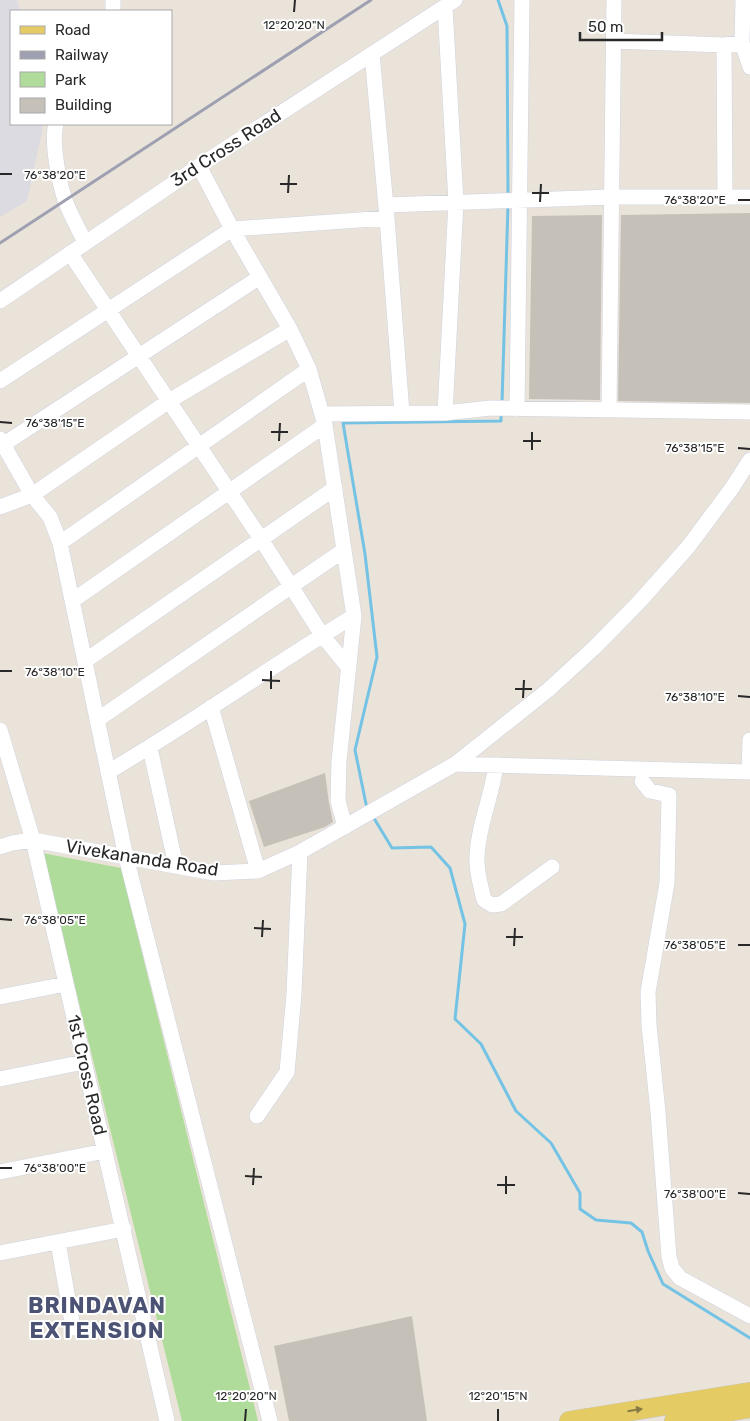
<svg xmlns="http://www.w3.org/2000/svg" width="750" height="1421" viewBox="0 0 750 1421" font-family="Rubik,sans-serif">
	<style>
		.industrial { fill: #dddbe2 }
		.green { fill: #afdc9a }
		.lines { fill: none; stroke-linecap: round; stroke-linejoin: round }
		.stream { stroke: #74c3e5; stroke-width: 3 }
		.building { fill: #c5c1b9 }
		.minor-casing { stroke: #d0d2e0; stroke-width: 16 }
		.major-casing { stroke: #c3c3c3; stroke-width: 20 }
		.minor { stroke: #fff; stroke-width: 15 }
		.major { stroke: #e5cb63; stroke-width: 19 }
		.rail { stroke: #9ea0b1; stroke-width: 3 }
		.oneway { fill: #867a46 }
		.ticks { fill: none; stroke: #282828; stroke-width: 2 }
		.labels { text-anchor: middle; stroke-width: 4; stroke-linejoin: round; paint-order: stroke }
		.street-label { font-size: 18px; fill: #282828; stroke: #fff }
		.district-label { font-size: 22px; font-weight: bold; letter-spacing: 1px; fill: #4c5274; stroke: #fff }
		.ticks-label { font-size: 12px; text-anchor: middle; fill: #282828; stroke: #fff; stroke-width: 4; stroke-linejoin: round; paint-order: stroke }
	</style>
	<rect width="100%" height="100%" fill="#e9e3da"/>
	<!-- industrial -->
	<path class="industrial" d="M 0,0 L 17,0 L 20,11 L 11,11 L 11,124 L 42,124 L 43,127 L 27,201 L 0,217 Z"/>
	<!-- green -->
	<path class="green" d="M 42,853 L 121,868 L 258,1421 L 182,1421 Z"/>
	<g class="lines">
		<!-- stream -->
		<path class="stream" d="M 498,0 L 507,26 L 508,195
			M 502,403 L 508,204
			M 368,808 L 366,804 L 355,750 L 377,657 L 365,554 L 343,423 L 501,421 L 501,411
			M 372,815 L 392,848 L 431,847 L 450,868 L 465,924 L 455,1019 L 481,1044 L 516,1111 L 551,1143 L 580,1193 L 580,1209 L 596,1220 L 631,1223 L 642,1232 L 648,1251 L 663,1284 L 750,1338"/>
	</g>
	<!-- building -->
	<path class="building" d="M 750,213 L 750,403 L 618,401 L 621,215 Z
		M 602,215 L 600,400 L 529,399 L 532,216 Z
		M 325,773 L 329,803 L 333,822 L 325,827 L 264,847 L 249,801 Z
		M 412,1316 L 427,1421 L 289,1421 L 274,1346 Z"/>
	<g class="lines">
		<!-- minor casing -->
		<g class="minor-casing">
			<path id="minor" d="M 113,0 L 113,11
				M 743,0 L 742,43 L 750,67
				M 445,7 L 456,202 L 445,413
				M 613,41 L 724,45 L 742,43
				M 724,45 L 725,197
				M 372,54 L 387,218 L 402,413
				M 56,124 C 51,142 59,182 65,200 C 70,214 78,228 85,242
				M 199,166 L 232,229 L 290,329 L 309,369 L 325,425 L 354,616 L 339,761 L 338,801 L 345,827
				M 386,205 L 611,197 L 750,197
				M 70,253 L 261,539 L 322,635 L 349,668
				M 0,301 L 199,166 L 455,0
				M 0,381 L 232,229 L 387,218
				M 517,409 L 522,0
				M 609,410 L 614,0
				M 322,414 L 445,413 L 490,408 L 750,412
				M 0,439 L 32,495 L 50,517 L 60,543 L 126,857 L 270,1421
				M 4,444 L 260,277
				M 0,507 L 32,495 L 169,401 L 290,329
				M 60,543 L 309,369
				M 72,601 L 325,425
				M 85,661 L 335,488
				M 211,707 L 258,871
				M 97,720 L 344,550
				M 0,730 L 33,840 L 167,1421
				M 150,748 L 176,866
				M 455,764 L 750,772
				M 496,765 C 492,796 478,826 477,857 C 476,871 481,886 484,900 L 492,905 L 501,904 L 552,867
				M 108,772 C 192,723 271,666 354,616
				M 749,772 L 750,740
				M 642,781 L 650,791 L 669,795 L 667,883 L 648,992 L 649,1025 L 658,1112 L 669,1257 L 672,1268 L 680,1278 L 750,1316
				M 0,847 L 12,843 L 33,840 L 214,873 L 258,871 L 300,852 L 455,764 L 548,690 L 595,647 L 640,601 L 688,547 L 732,488 L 750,460
				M 0,997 L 66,984
				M 0,1079 L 84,1062
				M 257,1116 L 287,1072 L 294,994 L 300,852
				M 0,1172 L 105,1151
				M 58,1242 L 73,1328
				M 0,1253 L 124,1229"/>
		</g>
		<!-- major casing -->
		<g class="major-casing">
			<path id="major" d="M 569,1421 L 750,1392
				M 674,1421 L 750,1408"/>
		</g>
		<!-- minor -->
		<use href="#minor" class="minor"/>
		<!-- major -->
		<use href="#major" class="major"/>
		<!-- rail -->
		<path class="rail" d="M 0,243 L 371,0"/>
	</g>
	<!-- one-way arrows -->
	<defs><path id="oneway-solid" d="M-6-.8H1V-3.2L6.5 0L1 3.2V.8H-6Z" transform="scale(1.25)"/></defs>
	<use class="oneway" href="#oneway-solid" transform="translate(635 1410) rotate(-9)"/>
	<!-- ticks -->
	<path class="ticks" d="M 294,12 L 295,0M 0,174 L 12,174M 280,184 L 297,184M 288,193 L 289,175M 532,193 L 549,193M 738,200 L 750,200M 540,202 L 541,184M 0,422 L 12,423M 271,432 L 288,432M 279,441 L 280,423M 523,441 L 541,441M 738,448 L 750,449M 532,450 L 532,432M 0,671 L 12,671M 262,680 L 280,681M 271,689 L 271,671M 515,689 L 532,689M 738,696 L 750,697M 523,698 L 524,680M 0,919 L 12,920M 254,928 L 271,929M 262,937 L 263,920M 506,937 L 523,937M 738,945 L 750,945M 514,946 L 515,928M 0,1168 L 12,1168M 245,1176 L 262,1177M 253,1185 L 254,1168M 497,1185 L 515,1185M 738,1193 L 750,1194M 506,1194 L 506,1176M 245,1421 L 246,1409M 498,1421 L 498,1409"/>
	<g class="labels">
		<!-- street labels -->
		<g class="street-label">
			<text transform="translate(226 148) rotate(-33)" y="6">3rd Cross Road</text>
			<text transform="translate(142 858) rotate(9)" y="6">Vivekananda Road</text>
			<text transform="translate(87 1075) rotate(77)" y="6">1st Cross Road</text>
		</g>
		<!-- district labels -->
		<g class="district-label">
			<text x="97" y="1313">BRINDAVAN<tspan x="97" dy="25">EXTENSION</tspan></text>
		</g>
	</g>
	<g class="ticks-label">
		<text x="294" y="29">12°20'20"N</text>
		<text x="55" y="179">76°38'20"E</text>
		<text x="695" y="204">76°38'20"E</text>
		<text x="55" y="427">76°38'15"E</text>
		<text x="695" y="452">76°38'15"E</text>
		<text x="55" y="676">76°38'10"E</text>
		<text x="695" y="701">76°38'10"E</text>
		<text x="55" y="924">76°38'05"E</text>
		<text x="695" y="949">76°38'05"E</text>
		<text x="55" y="1172">76°38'00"E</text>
		<text x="695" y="1198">76°38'00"E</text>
		<text x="246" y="1400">12°20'20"N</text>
		<text x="498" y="1400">12°20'15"N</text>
	</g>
	<!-- legend -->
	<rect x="10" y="10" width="162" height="115" fill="#ffffff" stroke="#a9a9a9"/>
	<rect x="20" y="26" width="25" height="8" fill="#e5cb63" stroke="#a9a9a9"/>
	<text x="55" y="35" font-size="15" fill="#282828">Road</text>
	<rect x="20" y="51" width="25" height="8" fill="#9ea0b1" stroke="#a9a9a9"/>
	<text x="55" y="60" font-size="15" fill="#282828">Railway</text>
	<rect x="20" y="72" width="25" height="15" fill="#afdc9a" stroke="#a9a9a9"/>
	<text x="55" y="85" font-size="15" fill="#282828">Park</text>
	<rect x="20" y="98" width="25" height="15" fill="#c5c1b9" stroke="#a9a9a9"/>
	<text x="55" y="110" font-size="15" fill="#282828">Building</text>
	<!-- scale -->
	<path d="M580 32v8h82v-8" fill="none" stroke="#282828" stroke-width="2.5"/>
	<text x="588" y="32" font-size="15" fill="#282828" stroke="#ffffff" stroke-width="4" paint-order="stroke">50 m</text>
</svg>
